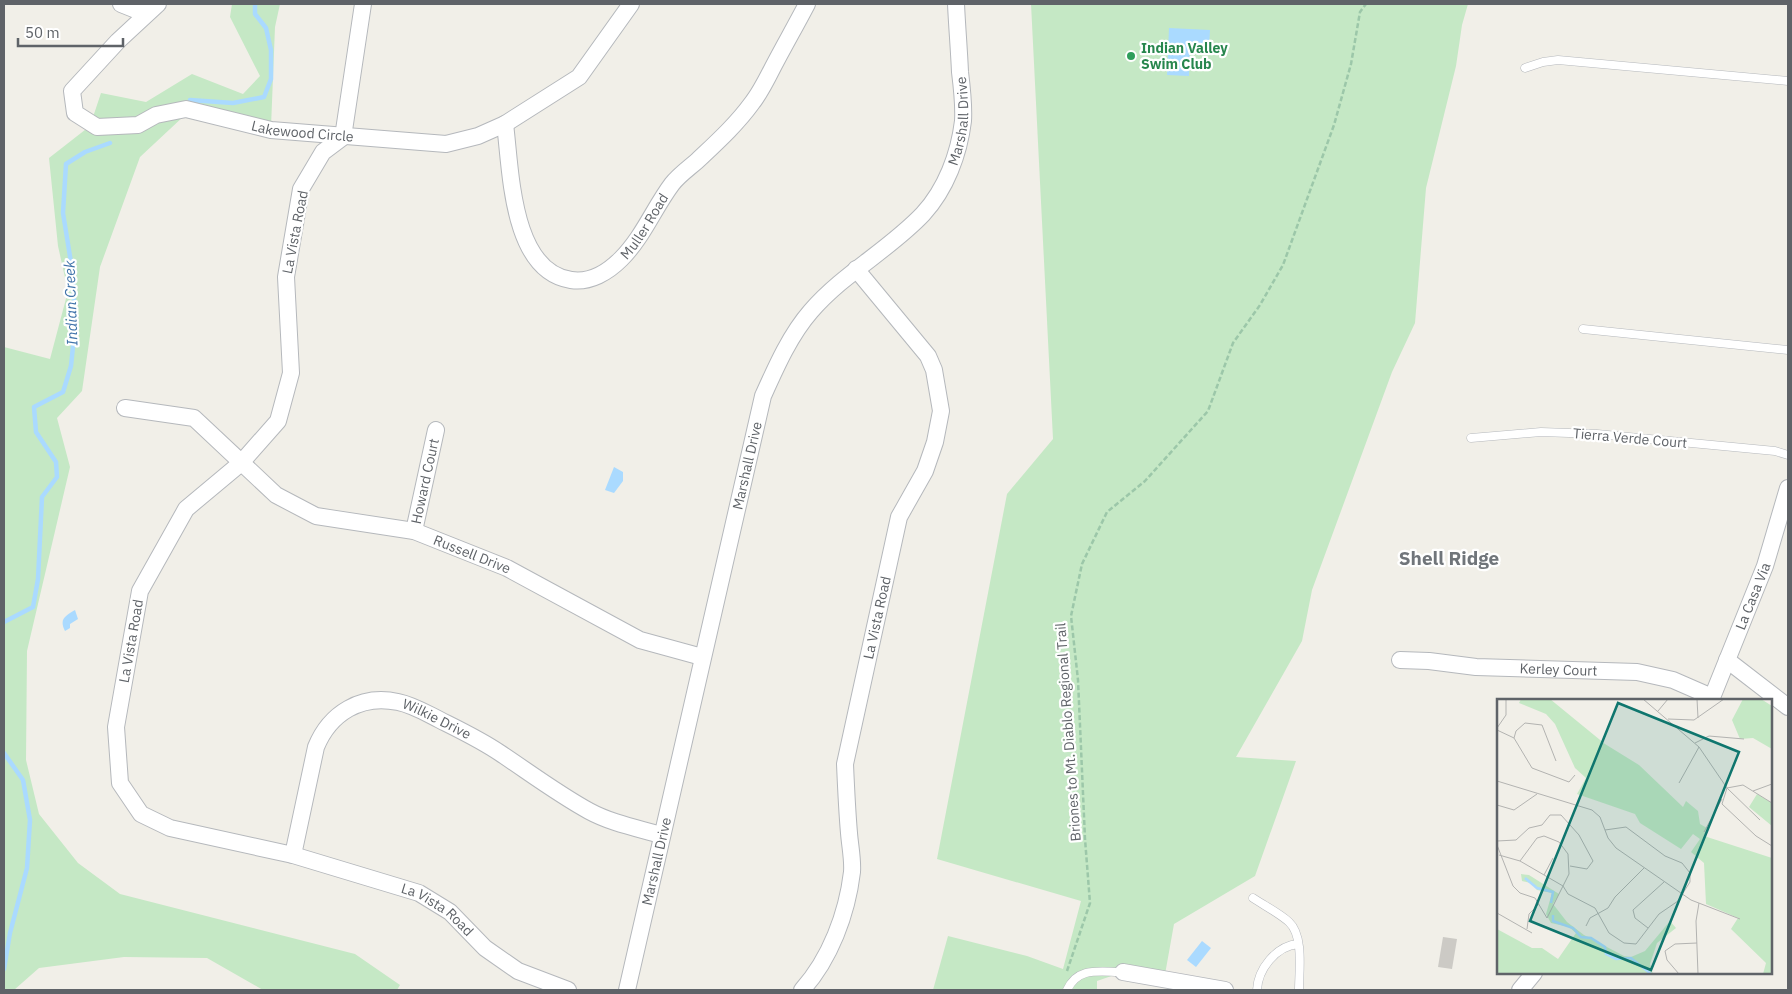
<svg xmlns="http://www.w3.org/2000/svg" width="1792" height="994" viewBox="0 0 1792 994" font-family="'IBM Plex Sans',sans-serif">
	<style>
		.green { fill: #c5e8c5 }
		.water { fill: #aadaff }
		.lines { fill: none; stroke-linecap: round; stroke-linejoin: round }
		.stream { stroke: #aadaff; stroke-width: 4.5 }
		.building { fill: #cccac5 }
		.service-casing { stroke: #b5b8bc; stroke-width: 9 }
		.minor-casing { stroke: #b5b8bc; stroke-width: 18 }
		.path { stroke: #9cc7a9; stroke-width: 2.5; stroke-dasharray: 5 2.5; stroke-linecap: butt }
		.service { stroke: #fff; stroke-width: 8 }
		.minor { stroke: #fff; stroke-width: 16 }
		.leisure-dot { fill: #2e9e5b; stroke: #fff; stroke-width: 2 }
		.labels { text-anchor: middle; stroke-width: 4.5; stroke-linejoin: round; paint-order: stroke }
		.leisure-label { font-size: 14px; font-weight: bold; fill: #27864d; stroke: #fff; text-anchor: start }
		.street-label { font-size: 14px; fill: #5f6368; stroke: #fff }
		.water-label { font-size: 15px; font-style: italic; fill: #4174aa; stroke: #fff }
		.district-label { font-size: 19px; font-weight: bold; fill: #70757a; stroke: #fff }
		.inset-river { fill: none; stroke: #aadaff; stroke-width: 2.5 }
		.inset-road { fill: none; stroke: #b3b3b1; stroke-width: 1 }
		.view { fill: #0f766e; fill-opacity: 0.15; stroke: #0f766e; stroke-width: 2.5 }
		.inset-edge { fill: none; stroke: #5f6368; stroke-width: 2.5 }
	</style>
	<rect width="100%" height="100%" fill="#f1efe8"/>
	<!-- green -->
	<path class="green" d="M 232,4 L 280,4 L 275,27 L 271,127 L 185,115 L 140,157 L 100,267 L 82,391 L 57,418 L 70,467 L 27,651 L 26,760 L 39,814 L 78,863 L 120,894 L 355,954 L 400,985 L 397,990 L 263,990 L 207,958 L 124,957 L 39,968 L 14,990 L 4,990 L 4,347 L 50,359 L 68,291 L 58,246 L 49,158 L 90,126 L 101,93 L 146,102 L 192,74 L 243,94 L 260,76 L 230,17 Z
		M 1031,4 L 1468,4 L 1462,25 L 1456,66 L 1426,188 L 1415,323 L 1392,372 L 1312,590 L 1302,641 L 1236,757 L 1296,761 L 1255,876 L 1174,924 L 1164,980 L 1123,972 L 1097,981 L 1097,990 L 933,990 L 948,936 L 1027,956 L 1063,969 L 1081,901 L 937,859 L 1007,494 L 1053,439 Z"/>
	<!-- water -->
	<path class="water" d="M 1169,28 L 1210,30 L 1209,46 L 1190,45 L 1189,76 L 1167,75 Z
		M 614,467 L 623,472 L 623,481 L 614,493 L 605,490 Z
		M 75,610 L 78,619 L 70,624 L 70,628 L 65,631 C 59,619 65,616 75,610 Z
		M 1202,941 L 1211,948 L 1196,967 L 1187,960 Z"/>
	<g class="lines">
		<!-- stream -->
		<path class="stream" d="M 190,100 L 233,103 L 264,97 L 271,79 L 271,50 L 266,28 L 255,14 L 255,4
			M 4,622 L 33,607 L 38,579 L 42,497 L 57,477 L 56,462 L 36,432 L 34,407 L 63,392 L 71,366 L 75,327 L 73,275 L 63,213 L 66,164 L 85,152 L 110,143
			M 4,753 L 23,780 L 30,820 L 27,868 L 10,933 L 4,969"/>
	</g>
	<!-- building -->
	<path class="building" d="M 1443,937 L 1457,939 L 1452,969 L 1438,967 Z"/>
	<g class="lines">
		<!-- service casing -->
		<g class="service-casing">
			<path id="service" d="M 1525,68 L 1543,62 L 1558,60 L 1788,81
				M 1583,329 L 1788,350
				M 1471,438 L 1541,432 L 1597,434 L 1775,451 L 1788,455
				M 1253,898 C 1265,906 1279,913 1289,922 C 1304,936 1299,971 1299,990
				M 1067,990 C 1078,966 1100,972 1123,972
				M 1257,990 C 1258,969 1276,946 1298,944"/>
		</g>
		<!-- minor casing -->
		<g class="minor-casing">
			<g id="minor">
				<path d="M 121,4 L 146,14"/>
				<path id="s1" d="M 158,4 L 118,41 L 72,91 L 75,113 L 97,127 L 138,125 L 156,115 L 186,109 L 271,130 L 446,144 L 478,136 L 505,124 L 579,77 L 631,4"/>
				<path id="s2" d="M 363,4 L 343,137 L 323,152 L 301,189 L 286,277 L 291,373 L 278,421 L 241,463 L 186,509 L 140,591 L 116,727 L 120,783 L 141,814 L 170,828 L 293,855 L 419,893 L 450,912 L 485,948 L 518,971 L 568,990"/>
				<path id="s3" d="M 505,124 C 511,170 511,271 571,280 C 590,283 608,272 621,259 C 643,237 654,208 672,184 C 679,175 689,168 697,161 C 716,143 736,125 752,103 C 760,93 767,79 773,67 C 784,46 796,25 807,4"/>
				<path id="s4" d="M 125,408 L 194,418 L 276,495 L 316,516 L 414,531 L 507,568 L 640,640 L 702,657"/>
				<path id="s5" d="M 414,531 L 436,430"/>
				<path id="s6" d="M 1400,660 L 1429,661 L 1476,667 L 1637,672 L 1673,680 L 1712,697"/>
				<path d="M 1727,660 L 1788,707"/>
				<path id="s7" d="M 1711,700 L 1765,566 L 1788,488"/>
				<path id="s8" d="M 293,855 L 316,747 C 330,713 361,694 398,702 C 413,705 426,713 440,720 C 460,730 481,740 500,753 C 530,773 558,794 589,811 C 611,823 637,828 661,835"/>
				<path d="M 1123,972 L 1225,990"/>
				<path id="s9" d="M 627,990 L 763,396 C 776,367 790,335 811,311 C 844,273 889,250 923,214 C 946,189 959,154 963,121 C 964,105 962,88 960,72 C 959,49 957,26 956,4"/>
				<path id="s10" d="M 802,990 C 830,959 847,914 852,872 C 853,860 850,846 849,833 C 847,810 846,787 845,764 L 899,517 L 925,471 L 935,442 L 941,411 L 934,370 L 928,356 L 856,269"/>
				<path d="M 1520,990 L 1534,973"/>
			</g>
		</g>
		<!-- path -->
		<path class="path" d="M 1067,971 L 1090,903 L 1085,839 L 1078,680 L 1071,616 L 1082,564 L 1107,512 L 1145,481 L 1208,411 L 1233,343 L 1260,305 L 1283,265 L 1334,125 L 1351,64 L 1360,12 L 1366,4"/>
		<!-- service -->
		<use href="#service" class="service"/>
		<!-- minor -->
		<use href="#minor" class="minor"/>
	</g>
	<!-- markers -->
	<circle class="leisure-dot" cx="1131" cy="56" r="5"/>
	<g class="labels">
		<!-- leisure labels -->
		<g class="leisure-label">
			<text x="1141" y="53">Indian Valley<tspan x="1141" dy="16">Swim Club</tspan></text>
		</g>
		<!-- street labels -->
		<g class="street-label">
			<text dy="5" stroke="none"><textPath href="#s9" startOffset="958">Marshall Drive</textPath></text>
			<text dy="5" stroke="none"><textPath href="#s1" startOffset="382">Lakewood Circle</textPath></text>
			<text dy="5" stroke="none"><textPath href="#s3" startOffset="278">Muller Road</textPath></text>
			<text transform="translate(295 232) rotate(-79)" y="5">La Vista Road</text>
			<text transform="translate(1630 438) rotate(5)" y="5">Tierra Verde Court</text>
			<text dy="5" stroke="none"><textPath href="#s9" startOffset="538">Marshall Drive</textPath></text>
			<text dy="5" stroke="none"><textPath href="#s5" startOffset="51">Howard Court</textPath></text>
			<text dy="5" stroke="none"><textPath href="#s4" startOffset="389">Russell Drive</textPath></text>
			<text dy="5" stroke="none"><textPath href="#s7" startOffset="112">La Casa Via</textPath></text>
			<text dy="5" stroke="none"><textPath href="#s10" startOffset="388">La Vista Road</textPath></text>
			<text transform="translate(131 641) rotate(-80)" y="5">La Vista Road</text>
			<text dy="5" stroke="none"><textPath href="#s6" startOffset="159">Kerley Court</textPath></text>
			<text dy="5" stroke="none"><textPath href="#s8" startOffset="255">Wilkie Drive</textPath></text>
			<text transform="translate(1068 732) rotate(-94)" y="5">Briones to Mt. Diablo Regional Trail</text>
			<text dy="5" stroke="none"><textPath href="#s9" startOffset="132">Marshall Drive</textPath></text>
			<text dy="5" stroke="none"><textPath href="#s2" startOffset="1205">La Vista Road</textPath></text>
		</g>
		<!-- water labels -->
		<g class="water-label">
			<text transform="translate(71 303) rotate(-92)" y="5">Indian Creek</text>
		</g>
		<!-- district labels -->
		<g class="district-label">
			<text x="1449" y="565">Shell Ridge</text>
		</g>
	</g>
	<!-- overview -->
	<g transform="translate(1497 699)">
		<rect width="275" height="275" fill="#f1efe8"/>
		<path d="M 24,0 L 53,0 L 108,45 L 142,66 L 186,108 L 189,102 L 201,112 L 203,125 L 210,129 L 207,137 L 275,159 L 275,275 L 266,275 L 269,264 L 234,230 L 241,219 L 209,205 L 207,164 L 194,153 L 203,140 L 196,135 L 184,150 L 143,124 L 138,115 L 80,95 L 89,79 L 78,69 L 58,25 L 49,15 L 22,4 ZM 246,0 L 264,0 L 275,7 L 275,50 L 256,39 L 243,40 L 235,21 ZM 260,95 L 275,104 L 275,127 L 252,108 ZM 24,175 L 32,176 L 62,195 L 56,205 L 70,223 L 87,236 L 127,257 L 134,258 L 148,252 L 173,222 L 179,229 L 160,244 L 153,265 L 156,275 L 0,275 L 0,230 L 35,249 L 45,249 L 61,260 L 79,234 L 72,228 L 54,224 L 49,215 L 55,194 L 40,191 L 34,184 L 25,182 Z" fill="#c5e8c5"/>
		<path class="inset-river" d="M 28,179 L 40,189 L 56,193 L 54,204M 56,216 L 56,222 L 76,229 L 84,238 L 94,239 L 108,248 L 109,255 L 119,260 L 134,259 L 154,275"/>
		<path class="inset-road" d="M 146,0 L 202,48 L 230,89 L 263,121M 200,0 L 201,19M 161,12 L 171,0M 171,20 L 197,21 L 227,0M 0,29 L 9,16 L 9,0M 0,31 L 17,39M 17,39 L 35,69 L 72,83 L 78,76M 17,39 L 19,32 L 28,24 L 45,26 L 59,62M 198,44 L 212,37 L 247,40M 0,82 L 95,111 L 103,118 L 111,139 L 119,149 L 194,201 L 243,220M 182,84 L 202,48M 230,89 L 225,105 L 259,137 L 275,147M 230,89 L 246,86 L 275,104M 256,92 L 275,85M 0,106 L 17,111 L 40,95M 207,133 L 225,100M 0,142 L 19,141 L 32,129 L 45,126 L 53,116 L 64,116 L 82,136 L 96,162 L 90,170 L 73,167M 0,146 L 16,187 L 23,194 L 38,199 L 50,219 L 72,175 L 71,155 L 62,143 L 47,137 L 40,139 L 23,162M 2,156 L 23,162 L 66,187 L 71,195 L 98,209 L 112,234 L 127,244 L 139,245 L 162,215 L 181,202 L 193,183 L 193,174 L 185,164 L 168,157 L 129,128 L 108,131M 47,176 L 56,159M 0,214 L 35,234M 89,227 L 93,219 L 111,209 L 118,198 L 147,169M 151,229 L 138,219 L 136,211 L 167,183M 30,230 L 32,215 L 42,205M 182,275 L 170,261 L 168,252 L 178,245 L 200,244M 201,275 L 199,222 L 202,204"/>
		<path class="view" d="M 121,4 L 242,53 L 154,271 L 33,222 Z"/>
		<rect width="275" height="275" class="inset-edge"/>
	</g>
	<!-- border -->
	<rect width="1792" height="994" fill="none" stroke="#5f6368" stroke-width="10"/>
	<!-- scale -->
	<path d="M18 38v8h105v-8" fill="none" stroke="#5f6368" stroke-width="2.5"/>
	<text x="25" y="38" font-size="15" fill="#5f6368" stroke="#ffffff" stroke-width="4" paint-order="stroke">50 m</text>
</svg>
